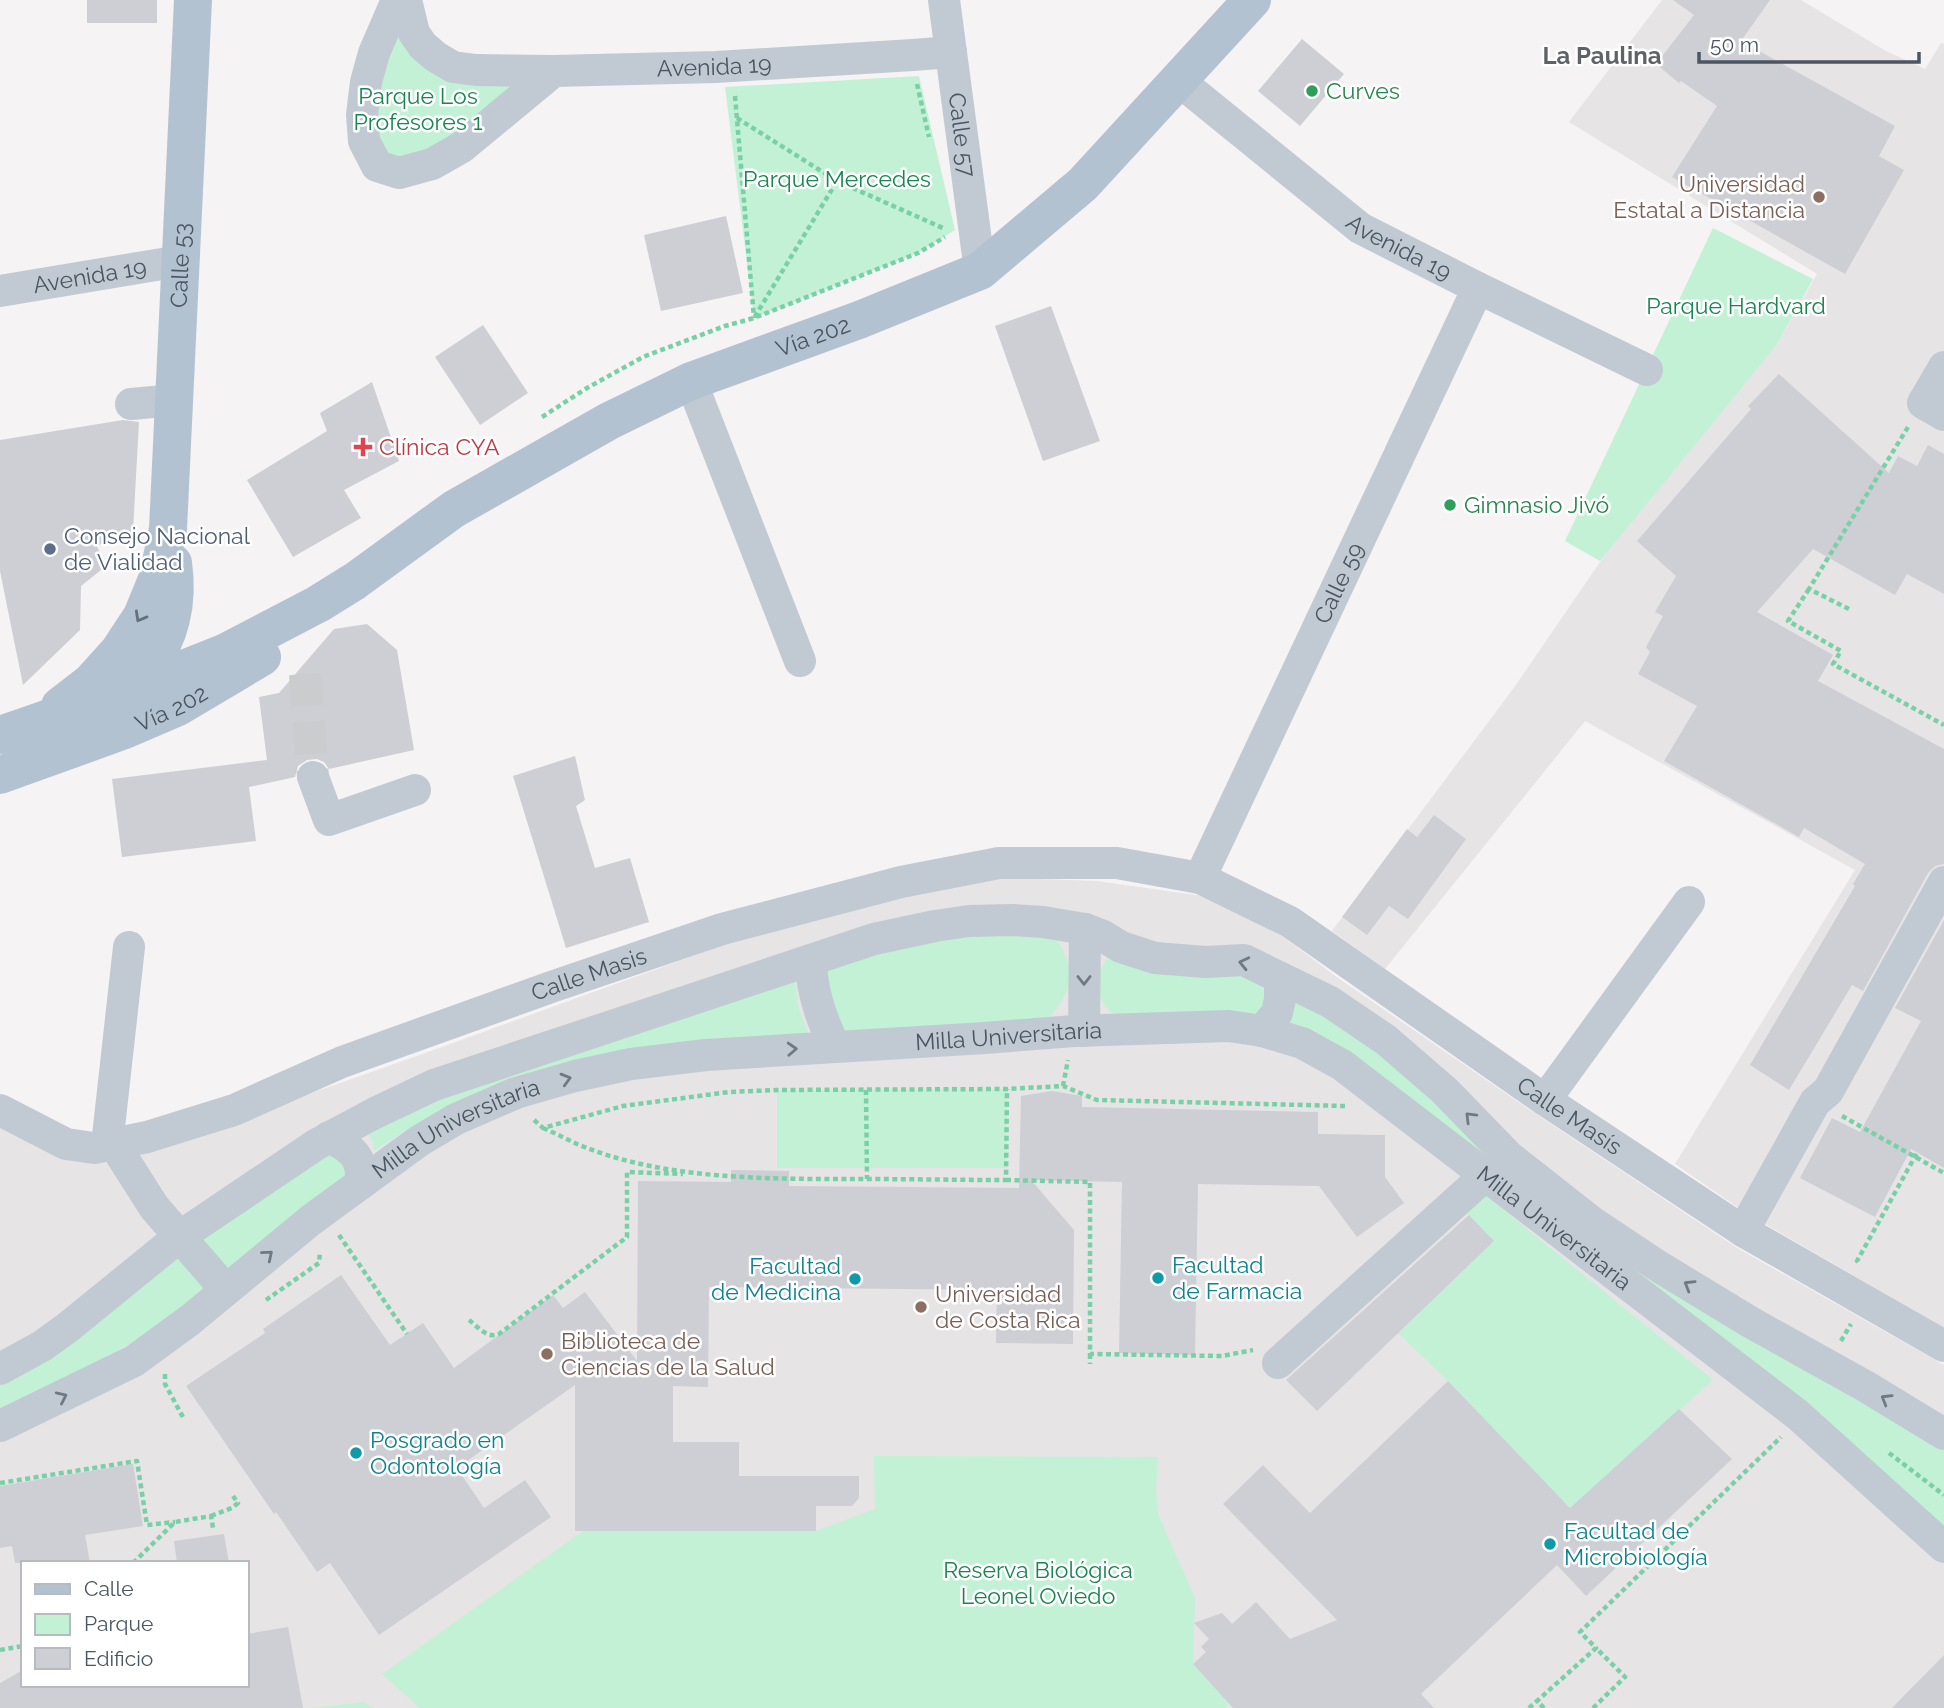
<svg xmlns="http://www.w3.org/2000/svg" width="1944" height="1708" viewBox="0 0 1944 1708" font-family="Raleway,sans-serif">
	<style>
		.education { fill: #e6e4e5; fill-rule: evenodd }
		.green { fill: #c3f1d5 }
		.building { fill: #cdcfd5 }
		.lines { fill: none; stroke-linecap: round; stroke-linejoin: round }
		.minor-tunnel { stroke: #caccce; stroke-width: 32; stroke-dasharray: 32 16; stroke-linecap: butt }
		.path { stroke: #7ad0a6; stroke-width: 4.5; stroke-dasharray: 5 3.5; stroke-linecap: butt }
		.minor { stroke: #c1cad2; stroke-width: 32 }
		.major { stroke: #b3c2d1; stroke-width: 38 }
		.oneway { stroke: #64717d }
		.oneway2 { stroke: #6e7983 }
		.leisure-dot { fill: #2e9e5b; stroke: #fff; stroke-width: 2.5 }
		.education-dot { fill: #8d6e63; stroke: #fff; stroke-width: 2.5 }
		.health-dot { fill: #e0444e; stroke: #fff; stroke-width: 2.5 }
		.service-dot { fill: #5c6f8a; stroke: #fff; stroke-width: 2.5 }
		.culture-dot { fill: #0f9aa8; stroke: #fff; stroke-width: 2.5 }
		.labels { text-anchor: middle; stroke-width: 5; stroke-linejoin: round; paint-order: stroke }
		.street-label { font-size: 23px; fill: #4a5661; stroke: #fff }
		.leisure-label { font-size: 23px; fill: #27864d; stroke: #fff; text-anchor: start }
		.park-label { font-size: 23px; fill: #17864f; stroke: #fff }
		.education-label { font-size: 23px; fill: #785e54; stroke: #fff; text-anchor: start }
		.health-label { font-size: 23px; fill: #be3a42; stroke: #fff; text-anchor: start }
		.service-label { font-size: 23px; fill: #4e5e75; stroke: #fff; text-anchor: start }
		.culture-label { font-size: 23px; fill: #0d838f; stroke: #fff; text-anchor: start }
		.neighbourhood-label { font-size: 24px; font-weight: bold; fill: #5f6368; stroke: #fff }
	</style>
	<rect width="100%" height="100%" fill="#f5f3f3"/>
	<!-- education -->
	<path class="education" d="M 1662,0 L 1801,0 L 1886,51 L 1925,69 L 1941,43 L 1944,44 L 1944,1328 L 1746,1213 L 1675,1164 L 1855,870 L 1585,721 L 1385,969 L 1332,931 L 1513,689 L 1609,549 L 1776,346 L 1817,274 L 1569,122 Z
		M 1009,878 L 1097,881 L 1203,896 L 1282,936 L 1338,978 L 1536,1114 L 1739,1249 L 1944,1365 L 1944,1708 L 0,1708 L 0,1110 L 43,1133 L 187,1137 L 428,1052 L 734,941 L 903,893 ZM 23,1563 L 247,1563 L 247,1685 L 23,1685 Z"/>
	<!-- green -->
	<path class="green" d="M 397,0 L 423,46 L 554,71 L 399,173 L 362,115 Z
		M 919,76 L 955,230 L 918,253 L 754,318 L 725,87 Z
		M 1713,228 L 1813,279 L 1776,346 L 1600,561 L 1565,541 Z
		M 980,932 L 1054,936 C 1079,970 1073,993 1045,1022 L 863,1037 L 843,1031 L 823,993 L 828,962 Z
		M 1111,955 C 1135,958 1158,961 1181,964 C 1208,967 1293,971 1256,1017 L 1125,1019 C 1120,1016 1114,1014 1110,1011 C 1092,996 1095,969 1111,955 Z
		M 795,976 L 798,1006 L 809,1035 L 486,1090 C 446,1107 409,1126 374,1151 C 374,1141 372,1136 363,1131 L 446,1092 Z
		M 1292,997 L 1352,1031 L 1491,1149 L 1483,1160 L 1285,1026 Z
		M 1007,1089 L 1007,1168 L 777,1168 L 777,1090 Z
		M 329,1154 L 343,1162 L 346,1178 L 237,1264 L 229,1267 L 221,1266 L 204,1245 L 204,1237 Z
		M 1517,1177 L 1944,1441 L 1944,1532 Z
		M 1480,1191 L 1713,1380 L 1570,1508 L 1448,1381 L 1398,1333 L 1494,1241 L 1464,1210 Z
		M 175,1259 L 180,1260 L 191,1275 L 207,1289 L 157,1329 L 54,1385 L 0,1409 L 0,1380 C 60,1343 124,1308 175,1259 Z
		M 874,1456 L 1158,1457 L 1156,1488 L 1158,1514 L 1195,1598 L 1193,1664 L 1229,1704 L 1225,1708 L 420,1708 L 382,1674 L 583,1531 L 816,1531 L 875,1509 Z
		M 364,1702 L 373,1708 L 311,1708 Z"/>
	<!-- building -->
	<path class="building" d="M 87,0 L 157,0 L 157,23 L 87,23 Z
		M 1673,0 L 1770,0 L 1741,41 L 1895,126 L 1879,156 L 1904,170 L 1845,274 L 1672,177 L 1717,106 L 1681,81 L 1679,83 L 1656,64 L 1694,15 Z
		M 1302,39 L 1344,74 L 1300,126 L 1258,91 Z
		M 726,216 L 743,293 L 661,311 L 644,235 Z
		M 1051,306 L 1100,441 L 1043,461 L 995,326 Z
		M 483,325 L 528,393 L 480,425 L 435,357 Z
		M 1779,374 L 1889,473 L 1898,456 L 1917,466 L 1928,445 L 1944,454 L 1944,594 L 1907,574 L 1895,595 L 1813,549 L 1757,612 L 1833,655 L 1818,681 L 1944,749 L 1944,864 L 1935,866 L 1928,873 L 1863,991 L 1852,985 L 1789,1090 L 1750,1065 L 1855,886 L 1853,884 L 1865,864 L 1804,828 L 1799,837 L 1664,761 L 1697,706 L 1638,674 L 1650,652 L 1646,647 L 1663,616 L 1655,612 L 1676,576 L 1637,541 L 1751,409 L 1748,406 Z
		M 372,382 L 399,461 L 344,490 L 361,518 L 293,557 L 247,480 L 327,431 L 320,413 Z
		M 123,420 L 139,422 L 133,531 L 122,534 L 97,546 L 104,563 L 101,570 L 81,586 L 80,630 L 23,685 L 0,571 L 0,440 Z
		M 367,624 L 397,650 L 414,750 L 329,769 L 324,762 L 317,759 L 307,760 L 298,766 L 295,777 L 249,787 L 256,841 L 122,857 L 112,779 L 267,760 L 259,697 L 279,693 L 334,629 Z
		M 575,756 L 585,800 L 576,806 L 595,868 L 630,858 L 649,922 L 566,948 L 513,776 Z
		M 1434,815 L 1466,839 L 1408,919 L 1389,906 L 1367,935 L 1342,917 L 1407,829 L 1417,837 Z
		M 1944,920 L 1944,1168 L 1911,1149 L 1875,1217 L 1800,1178 L 1832,1118 L 1860,1132 L 1921,1021 L 1895,1008 Z
		M 1052,1091 L 1082,1096 L 1082,1107 L 1318,1112 L 1318,1134 L 1385,1135 L 1385,1177 L 1404,1203 L 1357,1237 L 1319,1186 L 1198,1184 L 1195,1355 L 1119,1353 L 1122,1182 L 1031,1180 L 1074,1230 L 1073,1344 L 996,1343 L 997,1290 L 709,1287 L 708,1387 L 673,1386 L 673,1442 L 739,1442 L 739,1476 L 859,1476 L 859,1498 L 852,1506 L 816,1506 L 816,1531 L 575,1531 L 575,1385 L 457,1468 L 484,1508 L 525,1480 L 551,1517 L 379,1635 L 330,1563 L 317,1572 L 276,1512 L 274,1514 L 186,1386 L 265,1333 L 263,1329 L 341,1275 L 390,1345 L 423,1323 L 454,1368 L 553,1295 L 563,1308 L 585,1292 L 637,1361 L 638,1181 L 731,1182 L 731,1170 L 789,1171 L 789,1186 L 1019,1188 L 1021,1096 Z
		M 1469,1215 L 1494,1241 L 1317,1411 L 1286,1380 Z
		M 1448,1381 L 1570,1508 L 1679,1409 L 1732,1459 L 1586,1596 L 1557,1565 L 1421,1694 L 1434,1708 L 1233,1708 L 1193,1664 L 1206,1652 L 1201,1647 L 1209,1639 L 1194,1623 L 1222,1613 L 1232,1624 L 1256,1602 L 1290,1639 L 1337,1620 L 1223,1504 L 1263,1465 L 1310,1513 Z
		M 133,1464 L 143,1526 L 85,1535 L 90,1563 L 15,1563 L 12,1546 L 0,1548 L 0,1486 Z
		M 224,1534 L 229,1563 L 177,1563 L 174,1541 Z
		M 288,1627 L 303,1708 L 0,1708 L 0,1683 L 23,1670 L 23,1685 L 247,1685 L 247,1634 Z
		M 1944,1655 L 1944,1708 L 1892,1708 Z"/>
	<g class="lines">
		<!-- minor-tunnel -->
		<path class="minor-tunnel" d="M 305,674 L 313,777"/>
		<!-- path -->
		<path class="path" d="M 917,84 L 929,137
			M 735,96 L 754,318
			M 737,118 L 837,181 L 754,318
			M 837,181 L 945,229
			M 542,417 L 587,388 L 643,357 L 725,326 L 754,318 L 918,253 L 945,237
			M 1809,589 L 1788,621 L 1841,651 L 1833,664 L 1944,725
			M 1849,609 L 1809,589 L 1908,427
			M 1063,1086 L 1068,1060
			M 866,1090 L 867,1179
			M 1842,1116 L 1944,1173
			M 534,1120 L 543,1128 L 623,1106 L 729,1092 L 777,1090 L 1007,1089 L 1063,1086 L 1097,1100 L 1345,1106
			M 543,1128 C 555,1133 566,1139 577,1144 C 662,1180 766,1179 856,1179 C 906,1179 956,1180 1006,1180 L 1007,1089
			M 1006,1180 L 1090,1182 L 1090,1354 L 1222,1356 L 1253,1350
			M 339,1235 L 407,1334
			M 1858,1262 L 1857,1261 L 1917,1153
			M 266,1300 L 319,1263 L 320,1252
			M 469,1320 C 478,1327 487,1339 499,1334 L 627,1237 L 627,1172 L 683,1174
			M 1841,1341 L 1851,1324
			M 1090,1354 L 1090,1364
			M 165,1374 L 165,1384 L 184,1419
			M 1889,1453 L 1944,1495
			M 0,1483 L 137,1461 L 147,1525 L 175,1522
			M 211,1516 L 232,1508 L 238,1503 L 233,1496
			M 133,1563 L 175,1522 L 211,1516 L 213,1528
			M 0,1650 L 23,1646
			M 1529,1708 L 1537,1701
			M 1544,1708 L 1537,1701 L 1596,1648 L 1580,1632 L 1781,1437
			M 1593,1708 L 1625,1677 L 1596,1648"/>
		<!-- minor -->
		<g class="minor">
			<path d="M 397,0 L 374,53 L 366,82 L 362,115 L 364,141 L 377,166 L 399,173 L 432,164 L 462,147 L 554,71"/>
			<path id="s1" d="M 406,0 L 414,33 L 423,46 L 436,57 L 453,67 L 476,70 L 554,71 L 716,67 L 913,55 L 951,52"/>
			<path id="s2" d="M 944,0 L 980,271"/>
			<path id="s3" d="M 1178,80 L 1360,228 L 1478,288 L 1647,370"/>
			<path id="s4" d="M 0,291 L 180,261"/>
			<path d="M 1944,367 L 1923,403 L 1944,415"/>
			<path d="M 691,381 L 800,661"/>
			<path d="M 131,404 L 175,400"/>
			<path d="M 313,777 L 329,820 L 415,790"/>
			<path id="s5" d="M 1200,878 L 1478,288"/>
			<path d="M 811,960 C 811,991 821,1019 835,1047"/>
			<path d="M 1084,1031 L 1085,929"/>
			<path d="M 1262,1031 L 1277,1013 L 1280,999 L 1280,978"/>
			<path d="M 1545,1100 L 1689,902"/>
			<path id="s6" d="M 0,1110 L 66,1144 L 94,1148 L 147,1137 L 234,1110 L 342,1062 L 554,986 L 722,929 L 901,882 L 999,863 L 1117,863 L 1200,878 L 1290,922 L 1545,1100 L 1743,1231 L 1944,1346"/>
			<path d="M 329,1137 C 352,1148 363,1157 361,1183"/>
			<path d="M 114,1144 L 154,1207 L 226,1290"/>
			<path d="M 107,1145 L 129,947"/>
			<path d="M 1743,1231 L 1815,1102 L 1828,1091 L 1944,882"/>
			<path d="M 1278,1363 L 1499,1163"/>
			<path d="M 0,1369 L 42,1346 L 67,1328 L 179,1237 L 317,1144 L 375,1113 L 434,1085 L 874,939 L 935,926 L 969,921 L 1013,920 L 1043,922 L 1085,929 L 1103,936 L 1121,947 L 1155,958 L 1206,962 L 1244,960 L 1330,1002 L 1386,1040 L 1445,1091 L 1508,1156 L 1592,1222 L 1658,1266 L 1750,1322 L 1865,1386 L 1944,1434"/>
			<path id="s7" d="M 0,1426 L 134,1361 L 190,1320 L 311,1220 L 419,1141 L 456,1119 L 516,1093 L 575,1076 L 631,1064 L 706,1055 L 985,1038 L 1074,1031 L 1229,1026 L 1262,1031 L 1302,1043 L 1342,1065 L 1798,1415 L 1944,1547"/>
		</g>
		<!-- major -->
		<g class="major">
			<path d="M 130,693 C 137,687 141,680 147,672 C 170,636 179,605 173,563"/>
			<path id="s8" d="M 60,706 L 91,682 L 119,651 L 142,616 L 158,577 L 168,529 L 193,0"/>
			<path id="s9" d="M 0,735 L 136,688 L 224,653 L 318,604 L 355,581 L 454,509 L 609,421 L 691,381 L 859,320 L 980,271 L 1083,184 L 1252,0"/>
			<path id="s10" d="M 0,775 L 122,731 L 178,707 L 262,657"/>
		</g>
	</g>
	<!-- one-way arrows -->
	<defs><path id="oneway-chevron" d="M-2-3.5L2.5 0L-2 3.5" fill="none" stroke-width="1.6" stroke-linecap="round" stroke-linejoin="round" transform="scale(1.75)"/></defs>
	<use class="oneway" href="#oneway-chevron" transform="translate(140 617) rotate(119)"/>
	<g class="oneway2">
		<use href="#oneway-chevron" transform="translate(1244 963) rotate(-167)"/>
		<use href="#oneway-chevron" transform="translate(1084 980) rotate(90)"/>
		<use href="#oneway-chevron" transform="translate(792 1049) rotate(-3)"/>
		<use href="#oneway-chevron" transform="translate(566 1079) rotate(-16)"/>
		<use href="#oneway-chevron" transform="translate(1470 1117) rotate(-135)"/>
		<use href="#oneway-chevron" transform="translate(268 1255) rotate(-40)"/>
		<use href="#oneway-chevron" transform="translate(1689 1285) rotate(-149)"/>
		<use href="#oneway-chevron" transform="translate(62 1397) rotate(-25)"/>
		<use href="#oneway-chevron" transform="translate(1886 1399) rotate(-149)"/>
	</g>
	<!-- markers -->
	<g class="leisure-dot">
		<circle cx="1312" cy="91" r="7"/>
		<circle cx="1450" cy="505" r="7"/>
	</g>
	<g class="education-dot">
		<circle cx="1819" cy="197" r="7"/>
		<circle cx="921" cy="1307" r="7"/>
		<circle cx="547" cy="1354" r="7"/>
	</g>
	<path class="health-dot" d="M359.5 436.5h7v7h7v7h-7v7h-7v-7h-7v-7h7z"/>
	<circle class="service-dot" cx="50" cy="549" r="7"/>
	<g class="culture-dot">
		<circle cx="1158" cy="1278" r="7"/>
		<circle cx="855" cy="1279" r="7"/>
		<circle cx="356" cy="1453" r="7"/>
		<circle cx="1550" cy="1544" r="7"/>
	</g>
	<g class="labels">
		<!-- street labels -->
		<g class="street-label">
			<text dy="8" stroke="none"><textPath href="#s1" startOffset="348">Avenida 19</textPath></text>
			<text dy="8" stroke="none"><textPath href="#s2" startOffset="136">Calle 57</textPath></text>
			<text dy="8" stroke="none"><textPath href="#s3" startOffset="278">Avenida 19</textPath></text>
			<text dy="8" stroke="none"><textPath href="#s8" startOffset="478">Calle 53</textPath></text>
			<text dy="8" stroke="none"><textPath href="#s4" startOffset="91">Avenida 19</textPath></text>
			<text dy="8" stroke="none"><textPath href="#s9" startOffset="910">Vía 202</textPath></text>
			<text dy="8" stroke="none"><textPath href="#s5" startOffset="326">Calle 59</textPath></text>
			<text dy="8" stroke="none"><textPath href="#s10" startOffset="184">Vía 202</textPath></text>
			<text dy="8" stroke="none"><textPath href="#s6" startOffset="628">Calle Masis</textPath></text>
			<text dy="8" stroke="none"><textPath href="#s7" startOffset="1115">Milla Universitaria</textPath></text>
			<text dy="8" stroke="none"><textPath href="#s6" startOffset="1696">Calle Masís</textPath></text>
			<text dy="8" stroke="none"><textPath href="#s7" startOffset="548">Milla Universitaria</textPath></text>
			<text dy="8" stroke="none"><textPath href="#s7" startOffset="1724">Milla Universitaria</textPath></text>
		</g>
		<!-- leisure labels -->
		<g class="leisure-label">
			<text x="1326" y="99">Curves</text>
			<text x="1464" y="513">Gimnasio Jivó</text>
		</g>
		<!-- park labels -->
		<g class="park-label">
			<text x="418" y="104">Parque Los<tspan x="418" dy="26">Profesores 1</tspan></text>
			<text x="837" y="187">Parque Mercedes</text>
			<text x="1736" y="314">Parque Hardvard</text>
			<text x="1038" y="1578">Reserva Biológica<tspan x="1038" dy="26">Leonel Oviedo</tspan></text>
		</g>
		<!-- education labels -->
		<g class="education-label">
			<text x="1805" y="192" text-anchor="end">Universidad<tspan x="1805" dy="26">Estatal a Distancia</tspan></text>
			<text x="935" y="1302">Universidad<tspan x="935" dy="26">de Costa Rica</tspan></text>
			<text x="561" y="1349">Biblioteca de<tspan x="561" dy="26">Ciencias de la Salud</tspan></text>
		</g>
		<!-- health labels -->
		<g class="health-label">
			<text x="379" y="455">Clínica CYA</text>
		</g>
		<!-- service labels -->
		<g class="service-label">
			<text x="64" y="544">Consejo Nacional<tspan x="64" dy="26">de Vialidad</tspan></text>
		</g>
		<!-- culture labels -->
		<g class="culture-label">
			<text x="1172" y="1273">Facultad<tspan x="1172" dy="26">de Farmacia</tspan></text>
			<text x="841" y="1274" text-anchor="end">Facultad<tspan x="841" dy="26">de Medicina</tspan></text>
			<text x="370" y="1448">Posgrado en<tspan x="370" dy="26">Odontología</tspan></text>
			<text x="1564" y="1539">Facultad de<tspan x="1564" dy="26">Microbiología</tspan></text>
		</g>
		<!-- neighbourhood labels -->
		<g class="neighbourhood-label">
			<text x="1602" y="64">La Paulina</text>
		</g>
	</g>
	<!-- legend -->
	<rect x="21" y="1561" width="228" height="126" fill="#ffffff" stroke="#b7bbc0" stroke-width="2"/>
	<rect x="35" y="1584" width="35" height="10" fill="#b3c2d1" stroke="#b7bbc0" stroke-width="2"/>
	<text x="84" y="1596" font-size="21" fill="#4a5661">Calle</text>
	<rect x="35" y="1614" width="35" height="21" fill="#c3f1d5" stroke="#b7bbc0" stroke-width="2"/>
	<text x="84" y="1631" font-size="21" fill="#4a5661">Parque</text>
	<rect x="35" y="1648" width="35" height="21" fill="#cdcfd5" stroke="#b7bbc0" stroke-width="2"/>
	<text x="84" y="1666" font-size="21" fill="#4a5661">Edificio</text>
	<!-- scale -->
	<path d="M1699 52v10h220v-10" fill="none" stroke="#4a5661" stroke-width="3.5"/>
	<text x="1710" y="52" font-size="21" fill="#4a5661" stroke="#ffffff" stroke-width="5" paint-order="stroke">50 m</text>
</svg>
